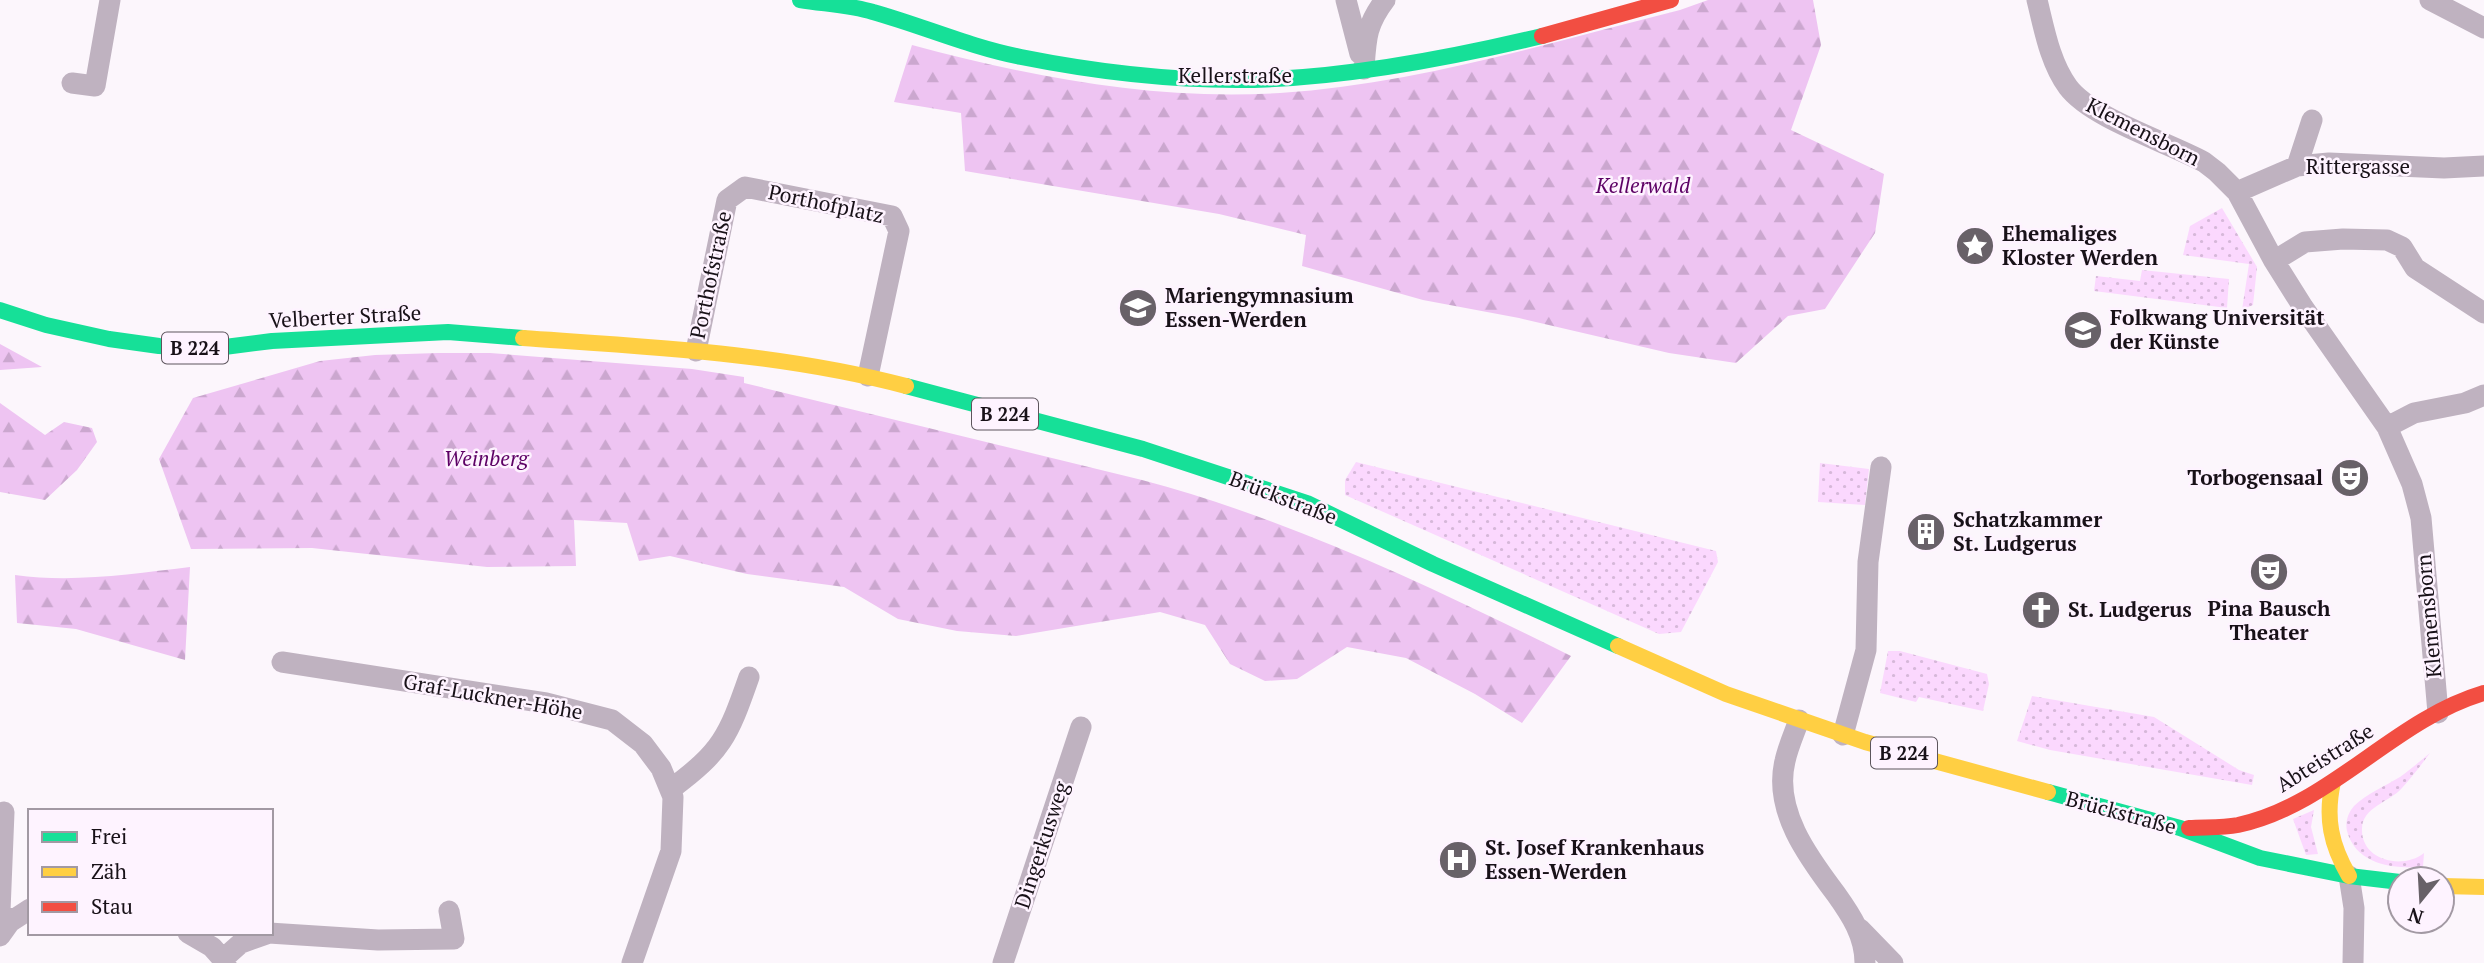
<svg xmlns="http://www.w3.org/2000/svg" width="2484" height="963" viewBox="0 0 2484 963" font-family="'PT Serif',serif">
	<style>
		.green { fill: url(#green-dots) }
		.forest { fill: url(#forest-firs) }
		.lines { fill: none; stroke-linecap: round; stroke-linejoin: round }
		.street { stroke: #bfb2c0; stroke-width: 21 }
		.fast { stroke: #16e098; stroke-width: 16 }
		.slow { stroke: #ffcf43; stroke-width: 16 }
		.jam { stroke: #f24e42; stroke-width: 16 }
		.labels { text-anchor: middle; stroke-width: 5; stroke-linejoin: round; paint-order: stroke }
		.shield { fill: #fef3ff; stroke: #5d555d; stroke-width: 2 }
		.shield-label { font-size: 19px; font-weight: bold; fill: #181118 }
		.street-label { font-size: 21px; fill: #181118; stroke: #fef3ff }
		.park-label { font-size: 21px; font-style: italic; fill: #5d0165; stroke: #fef3ff }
		.poi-label { font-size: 21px; font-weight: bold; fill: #181118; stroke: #fef3ff; text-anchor: start }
	</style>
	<defs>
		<pattern id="green-dots" width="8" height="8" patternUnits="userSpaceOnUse" patternTransform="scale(1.75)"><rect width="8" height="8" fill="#fbd8fe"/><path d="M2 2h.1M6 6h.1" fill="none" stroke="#d6b8d9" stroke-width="1.8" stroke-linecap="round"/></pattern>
		<pattern id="forest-firs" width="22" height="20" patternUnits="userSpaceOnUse" patternTransform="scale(1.75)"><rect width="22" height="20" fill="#eec4f2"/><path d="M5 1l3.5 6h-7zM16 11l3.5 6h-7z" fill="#cba7cf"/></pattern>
	</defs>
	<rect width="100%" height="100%" fill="#fcf6fc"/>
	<!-- green -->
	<path class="green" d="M 2222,208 L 2257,267 L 2253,305 L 2242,310 L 2249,264 L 2183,255 L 2190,226 Z
		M 2142,270 L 2229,279 L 2227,308 L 2094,291 L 2096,276 L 2140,281 Z
		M 1356,462 L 1716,551 L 1718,562 L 1681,632 L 1659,634 L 1345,495 L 1345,480 Z
		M 1820,463 L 1869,469 L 1865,505 L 1818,502 Z
		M 1888,651 L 1900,651 L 1987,674 L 1989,684 L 1983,711 L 1919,697 L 1916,702 L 1880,693 Z
		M 2032,696 L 2154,717 L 2239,770 L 2254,775 L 2252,785 L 2050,750 L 2017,741 Z
		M 2430,753 C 2421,765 2412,777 2402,788 C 2390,802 2362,807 2362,829 C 2361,861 2403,870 2424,853 L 2423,867 C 2394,869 2356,865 2347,831 C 2345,822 2348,813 2354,806 C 2366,794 2385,786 2400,777 C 2410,770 2420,761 2430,753 Z
		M 2314,810 L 2311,827 L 2318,854 L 2306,855 L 2293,819 Z"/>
	<!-- forest -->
	<path class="forest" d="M 1708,0 L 1813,0 L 1821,45 L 1791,130 L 1884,174 L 1875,233 L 1825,309 L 1788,316 L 1736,363 L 1669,353 L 1519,318 L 1423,300 L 1302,266 L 1306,235 L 1219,214 L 965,171 L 961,113 L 894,102 L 912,45 C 1031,77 1156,101 1280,93 C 1416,84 1548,43 1680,10 Z
		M 0,344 L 42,367 L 0,370 Z
		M 438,353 L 490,353 L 692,369 L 744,377 L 744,383 L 1142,480 C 1292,520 1432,587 1571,656 L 1522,723 L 1475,694 L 1406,658 L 1347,647 L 1297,679 L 1265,681 L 1230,664 L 1205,625 L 1160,612 L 1016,636 L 957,631 L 898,619 L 844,587 L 747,574 L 670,556 L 639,561 L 627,523 L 574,520 L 576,566 L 487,567 L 312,548 L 191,549 L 159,459 L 193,398 L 320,361 L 375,355 Z
		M 0,403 L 45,435 L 64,422 L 92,428 L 97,442 L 77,470 L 45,500 L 0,492 Z
		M 190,567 L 185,660 L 76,629 L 17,623 L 15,575 C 73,583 132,574 190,567 Z"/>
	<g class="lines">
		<!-- street -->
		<path class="street" d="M 1346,0 L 1360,54
			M 2037,0 C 2044,28 2050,63 2068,87 C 2091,118 2167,142 2204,162 L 2217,172 L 2237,192 L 2274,261 L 2303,307 L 2387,427 L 2412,484 L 2421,518 L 2438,713
			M 2430,0 L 2484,28
			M 1364,69 C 1366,39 1366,25 1385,0
			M 72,83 L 95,86 L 110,0
			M 2297,166 L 2312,120
			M 2237,192 L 2297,166 L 2329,163 L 2444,168 L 2484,166
			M 2274,261 L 2305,242 L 2343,239 L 2387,240 L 2402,247 L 2415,268 L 2484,313
			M 696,351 L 727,200 L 745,187 L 892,216 L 899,231 L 868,376
			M 2387,427 L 2414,413 L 2465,403 L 2484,395
			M 282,662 L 546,703 L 612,720 L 643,744 L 661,768 L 673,797 L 671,851 L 632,963
			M 1799,720 C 1794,734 1788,747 1785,761 C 1773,810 1808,857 1836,894 C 1851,915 1865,936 1865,963
			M 1843,735 L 1866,650 L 1868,562 L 1881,467
			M 671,789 C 722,751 728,737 749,677
			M 4,812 L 0,911 L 10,922
			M 2349,876 L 2354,908 L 2353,963
			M 1860,929 L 1893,963
			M 188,933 L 212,947 L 226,963
			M 0,936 L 10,922 L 30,909
			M 224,958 L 241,943 L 269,933 L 378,940 L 454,939 L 449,911
			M 1003,963 L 1081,727"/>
		<!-- fast -->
		<path class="fast" d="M 800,0 C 824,4 850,5 873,12 C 923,26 970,47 1021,57 C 1091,71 1165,80 1237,80 C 1335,80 1446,59 1542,36
			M 0,310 L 46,325 L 109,339 L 159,346 L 209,349 L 272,341 L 448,332 L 523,338
			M 906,386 L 1143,449 L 1307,503 L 1433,564 L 1618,646
			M 2048,792 L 2180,828 L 2260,858 L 2349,876 L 2400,882"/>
		<!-- slow -->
		<path class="slow" d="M 523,338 C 651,347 781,353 906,386
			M 1618,646 L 1726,694 L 1865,742 L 2048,792
			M 2333,782 C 2325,818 2331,845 2349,876
			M 2442,886 L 2484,887"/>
		<!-- jam -->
		<path class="jam" d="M 1542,36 L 1671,0
			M 2189,828 C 2205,827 2222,828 2238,825 C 2331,805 2393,720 2484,693"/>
	</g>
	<!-- icons -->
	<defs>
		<g id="sight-disc" transform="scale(2.0125)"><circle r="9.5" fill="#686168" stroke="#fef3ff"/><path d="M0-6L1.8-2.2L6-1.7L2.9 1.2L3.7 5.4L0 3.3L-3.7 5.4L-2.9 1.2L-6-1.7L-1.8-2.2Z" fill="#fff"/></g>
		<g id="school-disc" transform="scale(2.0125)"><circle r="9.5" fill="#686168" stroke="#fef3ff"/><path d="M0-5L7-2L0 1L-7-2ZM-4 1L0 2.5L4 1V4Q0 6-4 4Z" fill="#fff"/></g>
		<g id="university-disc" transform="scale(2.0125)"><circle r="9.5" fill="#686168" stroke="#fef3ff"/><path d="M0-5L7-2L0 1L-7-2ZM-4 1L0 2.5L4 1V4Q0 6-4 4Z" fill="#fff"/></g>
		<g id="theatre-disc" transform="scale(2.0125)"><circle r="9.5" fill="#686168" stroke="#fef3ff"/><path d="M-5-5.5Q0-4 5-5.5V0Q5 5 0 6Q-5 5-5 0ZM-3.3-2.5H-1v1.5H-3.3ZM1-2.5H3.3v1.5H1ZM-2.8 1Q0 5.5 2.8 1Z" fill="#fff"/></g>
		<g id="building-disc" transform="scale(2.0125)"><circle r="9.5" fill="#686168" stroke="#fef3ff"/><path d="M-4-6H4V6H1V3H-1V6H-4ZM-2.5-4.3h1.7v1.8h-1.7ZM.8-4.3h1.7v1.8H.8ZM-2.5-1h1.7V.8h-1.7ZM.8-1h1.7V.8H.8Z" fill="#fff"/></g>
		<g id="church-disc" transform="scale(2.0125)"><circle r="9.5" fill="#686168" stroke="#fef3ff"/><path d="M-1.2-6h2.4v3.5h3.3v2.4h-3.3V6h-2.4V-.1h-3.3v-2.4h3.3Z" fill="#fff"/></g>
		<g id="hospital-disc" transform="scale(2.0125)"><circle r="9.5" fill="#686168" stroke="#fef3ff"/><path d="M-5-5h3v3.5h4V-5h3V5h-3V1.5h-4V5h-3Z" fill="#fff"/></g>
	</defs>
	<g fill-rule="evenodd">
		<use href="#sight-disc" x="1975" y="246"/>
		<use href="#school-disc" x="1138" y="308"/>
		<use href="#university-disc" x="2083" y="330"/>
		<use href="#theatre-disc" x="2350" y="478"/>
		<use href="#building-disc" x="1926" y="532"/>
		<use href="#theatre-disc" x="2269" y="572"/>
		<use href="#church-disc" x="2041" y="610"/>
		<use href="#hospital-disc" x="1458" y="860"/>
	</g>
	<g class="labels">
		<!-- shield labels -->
		<g class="shield">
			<rect x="162" y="332.5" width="66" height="31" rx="5"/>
			<rect x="972" y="398.5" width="66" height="31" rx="5"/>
			<rect x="1871" y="737.5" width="66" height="31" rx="5"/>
		</g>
		<g class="shield-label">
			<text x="195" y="355">B 224</text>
			<text x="1005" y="421">B 224</text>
			<text x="1904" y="760">B 224</text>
		</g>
		<!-- street labels -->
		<g class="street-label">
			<text x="1235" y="83">Kellerstraße</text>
			<text transform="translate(2143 132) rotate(27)" y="7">Klemensborn</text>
			<text x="2358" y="174">Rittergasse</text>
			<text transform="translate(826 204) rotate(12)" y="7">Porthofplatz</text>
			<text transform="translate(711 275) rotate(-78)" y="7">Porthofstraße</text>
			<text transform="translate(345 317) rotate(-3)" y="7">Velberter Straße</text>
			<text transform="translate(1283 498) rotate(21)" y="7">Brückstraße</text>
			<text transform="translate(2429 616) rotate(-95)" y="7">Klemensborn</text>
			<text transform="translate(493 697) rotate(10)" y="7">Graf-Luckner-Höhe</text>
			<text transform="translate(2325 758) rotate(-32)" y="7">Abteistraße</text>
			<text transform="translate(2121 813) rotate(15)" y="7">Brückstraße</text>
			<text transform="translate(1042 845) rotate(-72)" y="7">Dingerkusweg</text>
		</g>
		<!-- park labels -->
		<g class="park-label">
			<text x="1643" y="193">Kellerwald</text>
			<text x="486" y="466">Weinberg</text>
		</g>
		<!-- poi labels -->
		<g class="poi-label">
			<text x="2002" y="241">Ehemaliges<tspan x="2002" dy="24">Kloster Werden</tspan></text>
			<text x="1165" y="303">Mariengymnasium<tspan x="1165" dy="24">Essen-Werden</tspan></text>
			<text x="2110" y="325">Folkwang Universität<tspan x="2110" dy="24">der Künste</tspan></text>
			<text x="2323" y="485" text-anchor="end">Torbogensaal</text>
			<text x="1953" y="527">Schatzkammer<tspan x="1953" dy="24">St. Ludgerus</tspan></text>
			<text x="2269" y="616" text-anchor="middle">Pina Bausch<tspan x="2269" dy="24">Theater</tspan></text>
			<text x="2068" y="617">St. Ludgerus</text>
			<text x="1485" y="855">St. Josef Krankenhaus<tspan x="1485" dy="24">Essen-Werden</tspan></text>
		</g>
	</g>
	<!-- legend -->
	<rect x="28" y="809" width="245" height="126" fill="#fef3ff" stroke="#a299a3" stroke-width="2"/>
	<rect x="42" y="832" width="35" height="10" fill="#16e098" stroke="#a299a3" stroke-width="2"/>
	<text x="91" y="844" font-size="21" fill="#181118">Frei</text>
	<rect x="42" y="867" width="35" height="10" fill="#ffcf43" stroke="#a299a3" stroke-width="2"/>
	<text x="91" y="879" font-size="21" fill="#181118">Zäh</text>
	<rect x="42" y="902" width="35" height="10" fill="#f24e42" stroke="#a299a3" stroke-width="2"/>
	<text x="91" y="914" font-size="21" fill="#181118">Stau</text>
	<!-- north arrow -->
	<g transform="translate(2421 900) rotate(198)"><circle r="33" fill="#fef3ff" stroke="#a299a3" stroke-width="2"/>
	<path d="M0-5L12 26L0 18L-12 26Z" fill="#686168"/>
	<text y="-10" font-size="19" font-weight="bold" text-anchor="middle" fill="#181118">N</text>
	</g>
</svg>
